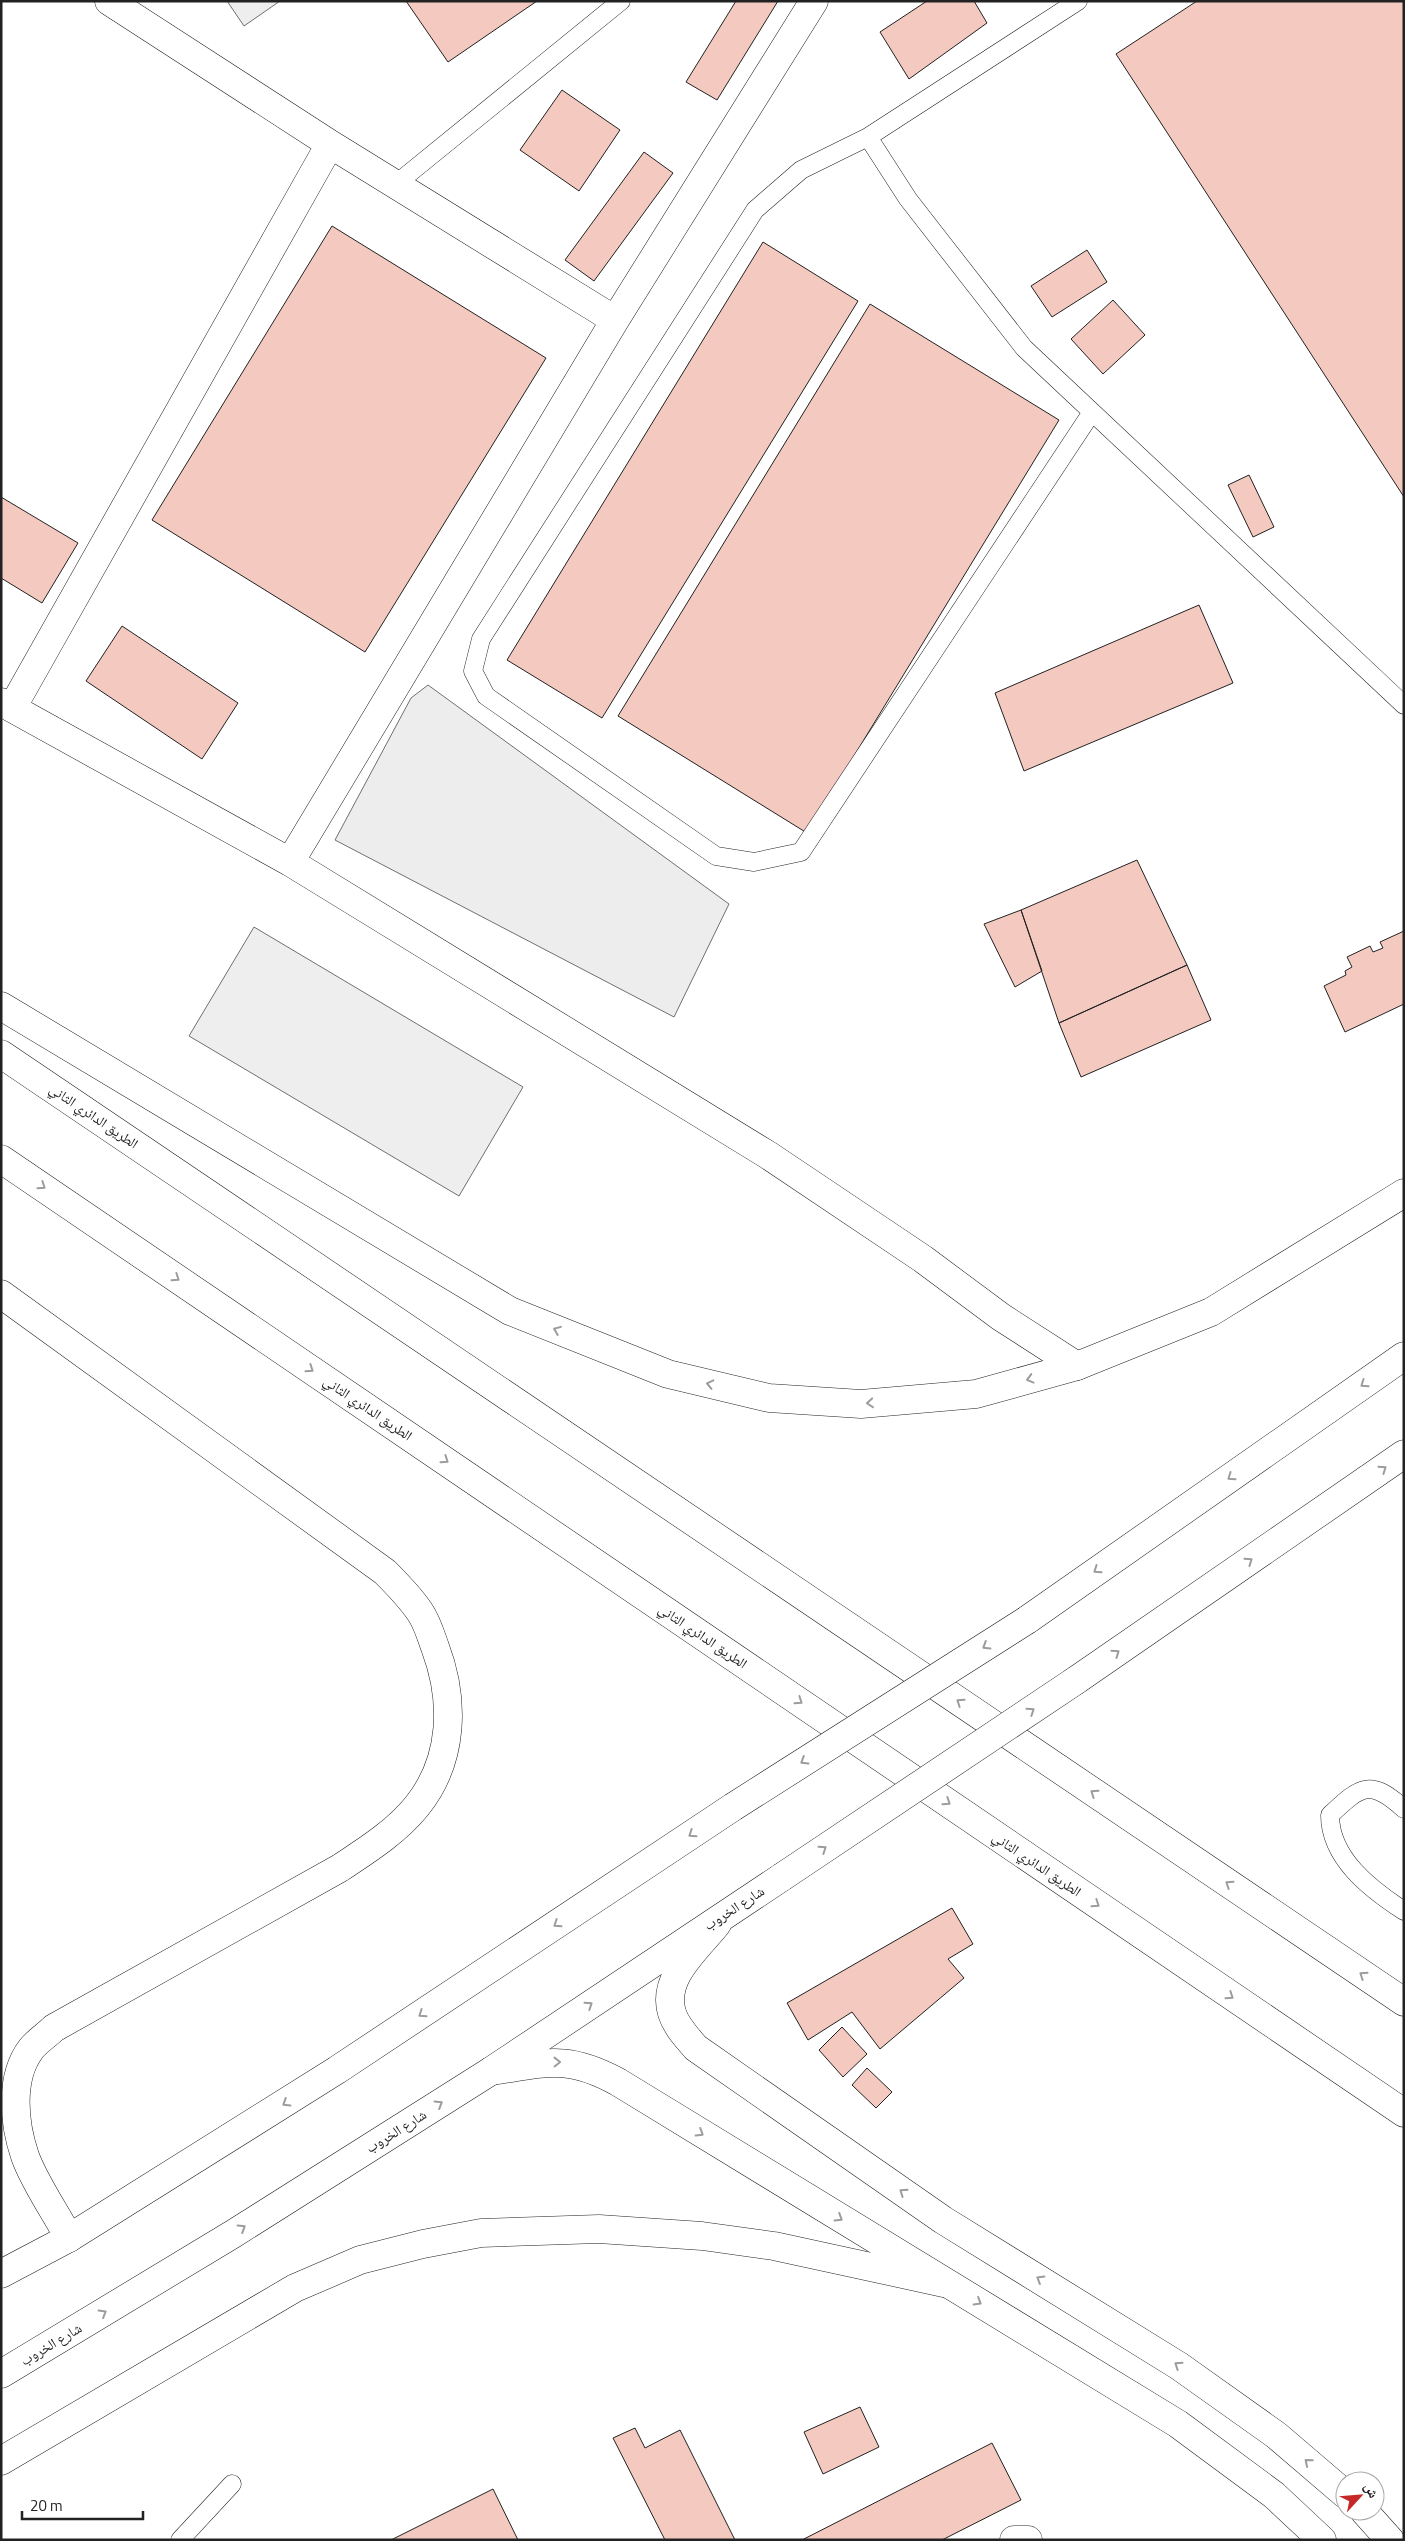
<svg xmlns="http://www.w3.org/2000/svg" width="1405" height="2541" viewBox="0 0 1405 2541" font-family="'Titillium Web','Noto Naskh Arabic',sans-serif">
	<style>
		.green { fill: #eee; stroke: #6f6f6f }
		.parking { fill: #ededed; stroke: #6f6f6f }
		.building { fill: #f3c9c0; stroke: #222 }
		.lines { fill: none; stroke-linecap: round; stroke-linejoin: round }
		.service-casing { stroke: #222; stroke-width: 19 }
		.minor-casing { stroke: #222; stroke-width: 29 }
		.tertiary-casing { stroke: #222; stroke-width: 29 }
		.secondary-casing { stroke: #222; stroke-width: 29 }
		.trunk-casing { stroke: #222; stroke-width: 29 }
		.service { stroke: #fff; stroke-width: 18 }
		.minor { stroke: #fff; stroke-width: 28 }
		.tertiary { stroke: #fff; stroke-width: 28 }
		.secondary { stroke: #fff; stroke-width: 28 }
		.trunk { stroke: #fff; stroke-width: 28 }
		.secondary-bridge-casing { stroke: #222; stroke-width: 29; stroke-linecap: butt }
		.secondary-bridge { stroke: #fff; stroke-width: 28 }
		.oneway { stroke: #9c9c9c }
		.labels { text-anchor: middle; stroke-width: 4; stroke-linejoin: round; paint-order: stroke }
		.street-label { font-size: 14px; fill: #222; stroke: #fff }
	</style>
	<rect width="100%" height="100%" fill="#fff"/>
	<!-- green -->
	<path class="green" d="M 227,1 L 280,1 L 244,26 Z
		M 254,927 L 523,1087 L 459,1196 L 189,1036 Z"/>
	<!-- parking -->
	<path class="parking" d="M 428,685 L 729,904 L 674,1017 L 335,840 L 411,698 Z"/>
	<!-- building -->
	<path class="building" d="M 406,1 L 537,1 L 448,62 Z
		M 736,1 L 778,1 L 717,100 L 686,82 Z
		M 927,1 L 974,1 L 987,23 L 909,79 L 880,32 Z
		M 1197,1 L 1404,1 L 1404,497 L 1116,54 Z
		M 562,90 L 620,130 L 579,191 L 520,150 Z
		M 644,152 L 673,173 L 594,281 L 565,260 Z
		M 332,226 L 546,358 L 365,652 L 152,520 Z
		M 763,242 L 858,301 L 602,718 L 507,660 Z
		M 1087,250 L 1107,282 L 1052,317 L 1031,286 Z
		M 1113,300 L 1145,335 L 1103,374 L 1071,339 Z
		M 870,304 L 1059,420 L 807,833 L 618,716 Z
		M 1249,475 L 1274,527 L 1253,537 L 1228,485 Z
		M 1,497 L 78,543 L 42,603 L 1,578 Z
		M 1199,605 L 1233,683 L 1024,771 L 995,693 Z
		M 122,626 L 238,703 L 202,759 L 86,681 Z
		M 1137,860 L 1187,965 L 1059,1023 L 1021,910 Z
		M 1021,910 L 1042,971 L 1015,987 L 984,924 Z
		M 1404,931 L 1404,1004 L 1345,1032 L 1324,986 L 1346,975 L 1345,971 L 1352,967 L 1347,957 L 1370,946 L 1373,952 L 1383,948 L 1380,942 Z
		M 1187,965 L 1211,1020 L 1081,1077 L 1059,1023 Z
		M 952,1908 L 973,1944 L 948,1959 L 964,1978 L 880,2049 L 852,2012 L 808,2040 L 787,2003 Z
		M 842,2027 L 867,2054 L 843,2077 L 819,2050 Z
		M 867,2068 L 892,2092 L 876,2108 L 852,2085 Z
		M 860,2407 L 879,2447 L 823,2474 L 804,2432 Z
		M 635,2428 L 645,2448 L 680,2430 L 735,2540 L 665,2540 L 613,2438 Z
		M 992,2443 L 1021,2500 L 942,2540 L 802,2540 Z
		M 493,2489 L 518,2540 L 391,2540 Z"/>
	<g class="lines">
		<!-- service casing -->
		<g class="service-casing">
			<path id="service" d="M 1078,1 L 868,137 L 908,199 L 1024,348 L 1404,705
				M 868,137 L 801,170 L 755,210 L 481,639 L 473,671 L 486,696 L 716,856 L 754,862 L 801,852 L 1092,412
				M 396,184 L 621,1
				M 1404,1809 C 1370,1778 1361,1786 1330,1815 C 1330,1858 1370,1889 1404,1911
				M 180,2540 L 232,2484"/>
		</g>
		<!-- minor casing -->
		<g class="minor-casing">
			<path id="minor" d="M 109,1 L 330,144 L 615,320
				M 1,702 L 290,862 L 768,1155 L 923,1259 L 1001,1317 L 1077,1366
				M 12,708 L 330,144
				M 290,862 L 615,320 L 814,1
				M 1,2461 L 295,2288 L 360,2260 L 423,2244 L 481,2233 L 599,2229 L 702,2236 L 774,2246 L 944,2283
				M 1014,2540 L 1028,2540"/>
		</g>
		<!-- tertiary casing -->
		<g class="tertiary-casing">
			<path id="tertiary" d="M 1,1294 L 385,1572 C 397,1584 410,1597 420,1612 C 427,1622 431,1636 435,1647 C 455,1700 454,1760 417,1806 C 396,1832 367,1850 340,1868 L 54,2028 C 47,2035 37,2041 31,2049 C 9,2078 14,2124 25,2156 C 34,2182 56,2213 69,2238
				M 717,1924 C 697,1949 661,1978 672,2013 C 676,2026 687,2038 696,2048 L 943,2220 L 1179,2366 L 1276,2435 L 1345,2494
				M 491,2071 C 546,2063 567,2054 618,2082 L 1178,2424 L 1274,2495 L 1322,2540
				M 1364,2511 L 1390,2540"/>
		</g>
		<!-- secondary casing -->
		<g class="secondary-casing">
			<path id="secondary" d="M 1027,1620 L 1404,1356
				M 1075,1681 L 1404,1454
				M 1,2274 L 69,2238 L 337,2070 L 733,1807
				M 1,2374 L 233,2234 L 491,2071 L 782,1877"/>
		</g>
		<!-- trunk casing -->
		<g class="trunk-casing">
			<path id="trunk" d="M 1,1006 L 510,1311 L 668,1374 L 769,1398 L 861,1404 L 976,1394 L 1077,1366 L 1211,1312 L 1404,1193
				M 1,1054 L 1404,2002
				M 1,1159 L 1404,2113"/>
		</g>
		<!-- service -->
		<use href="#service" class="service"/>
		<!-- minor -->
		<use href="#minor" class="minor"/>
		<!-- tertiary -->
		<use href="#tertiary" class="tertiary"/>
		<!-- secondary -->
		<use href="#secondary" class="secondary"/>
		<!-- trunk -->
		<use href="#trunk" class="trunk"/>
		<!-- secondary-bridge casing -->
		<g class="secondary-bridge-casing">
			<path id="secondary-bridge" d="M 733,1807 L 1027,1620
				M 782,1877 L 1075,1681"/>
		</g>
		<!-- secondary-bridge -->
		<use href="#secondary-bridge" class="secondary-bridge"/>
	</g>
	<!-- one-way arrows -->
	<defs><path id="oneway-chevron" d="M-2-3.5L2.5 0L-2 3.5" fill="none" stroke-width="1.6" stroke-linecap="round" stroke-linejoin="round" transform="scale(1.25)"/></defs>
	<g class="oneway">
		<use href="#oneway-chevron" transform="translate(42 1186) rotate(34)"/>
		<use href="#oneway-chevron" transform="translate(176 1278) rotate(34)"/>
		<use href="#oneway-chevron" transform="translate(557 1330) rotate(-158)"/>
		<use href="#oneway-chevron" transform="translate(310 1369) rotate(34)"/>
		<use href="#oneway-chevron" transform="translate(1030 1379) rotate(165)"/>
		<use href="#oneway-chevron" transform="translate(710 1384) rotate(-167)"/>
		<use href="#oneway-chevron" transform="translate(1364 1384) rotate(145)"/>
		<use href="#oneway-chevron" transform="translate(870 1403) rotate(175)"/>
		<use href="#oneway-chevron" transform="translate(445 1460) rotate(34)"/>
		<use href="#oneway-chevron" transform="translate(1383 1469) rotate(-35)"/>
		<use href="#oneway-chevron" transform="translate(1231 1477) rotate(145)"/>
		<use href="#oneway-chevron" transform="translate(1249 1561) rotate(-35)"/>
		<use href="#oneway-chevron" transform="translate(1097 1570) rotate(145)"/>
		<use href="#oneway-chevron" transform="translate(986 1646) rotate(148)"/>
		<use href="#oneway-chevron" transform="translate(1116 1653) rotate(-35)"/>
		<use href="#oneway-chevron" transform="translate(799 1701) rotate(34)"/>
		<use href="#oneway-chevron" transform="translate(960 1702) rotate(-146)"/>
		<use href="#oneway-chevron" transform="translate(1031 1711) rotate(-34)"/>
		<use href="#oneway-chevron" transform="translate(804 1761) rotate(148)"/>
		<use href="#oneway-chevron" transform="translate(1094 1793) rotate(-146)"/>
		<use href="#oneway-chevron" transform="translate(947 1802) rotate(34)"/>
		<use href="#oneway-chevron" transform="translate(692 1834) rotate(146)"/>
		<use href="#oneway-chevron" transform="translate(823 1849) rotate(-34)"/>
		<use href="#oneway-chevron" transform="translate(1229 1884) rotate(-146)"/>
		<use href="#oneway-chevron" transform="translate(1096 1904) rotate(34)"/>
		<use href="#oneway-chevron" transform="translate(557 1924) rotate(146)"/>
		<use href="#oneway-chevron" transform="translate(1363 1975) rotate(-146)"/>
		<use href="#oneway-chevron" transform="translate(1230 1996) rotate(34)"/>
		<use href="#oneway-chevron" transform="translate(589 2005) rotate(-34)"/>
		<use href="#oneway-chevron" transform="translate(422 2014) rotate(146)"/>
		<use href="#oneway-chevron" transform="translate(557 2062) rotate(-1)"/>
		<use href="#oneway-chevron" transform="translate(286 2103) rotate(148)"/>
		<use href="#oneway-chevron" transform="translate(439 2104) rotate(-32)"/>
		<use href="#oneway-chevron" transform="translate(700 2133) rotate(32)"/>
		<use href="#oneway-chevron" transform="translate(903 2192) rotate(-145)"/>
		<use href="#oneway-chevron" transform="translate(839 2218) rotate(32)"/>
		<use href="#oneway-chevron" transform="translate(242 2228) rotate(-32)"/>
		<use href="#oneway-chevron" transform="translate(1040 2279) rotate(-149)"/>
		<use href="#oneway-chevron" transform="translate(978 2302) rotate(31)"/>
		<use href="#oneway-chevron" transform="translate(103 2313) rotate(-31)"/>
		<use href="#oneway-chevron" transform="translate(1178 2365) rotate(-146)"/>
		<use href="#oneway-chevron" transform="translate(1308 2462) rotate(-140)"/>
	</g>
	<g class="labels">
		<!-- street labels -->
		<g class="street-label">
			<text transform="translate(94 1116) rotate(34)" y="5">الطريق الدائري الثاني</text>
			<text transform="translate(368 1408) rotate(34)" y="5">الطريق الدائري الثاني</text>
			<text transform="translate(703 1636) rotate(34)" y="5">الطريق الدائري الثاني</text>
			<text transform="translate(1037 1864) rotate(34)" y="5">الطريق الدائري الثاني</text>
			<text transform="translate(734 1908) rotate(-33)" y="5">شارع الخروب</text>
			<text transform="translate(396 2131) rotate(-32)" y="5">شارع الخروب</text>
			<text transform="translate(51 2344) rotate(-31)" y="5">شارع الخروب</text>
		</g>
	</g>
	<!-- border -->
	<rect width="1405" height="2541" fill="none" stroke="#222222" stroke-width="5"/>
	<!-- north arrow -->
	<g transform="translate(1360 2496) rotate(64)"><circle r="24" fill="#ffffff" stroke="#a7a7a7"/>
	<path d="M0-4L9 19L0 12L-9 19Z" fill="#c62828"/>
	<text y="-8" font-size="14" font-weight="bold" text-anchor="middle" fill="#222222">ش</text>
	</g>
	<!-- scale -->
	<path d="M22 2511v8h121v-8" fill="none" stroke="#222222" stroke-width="2.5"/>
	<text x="30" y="2511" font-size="15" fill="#222222" stroke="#ffffff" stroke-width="4" paint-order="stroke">20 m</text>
</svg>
